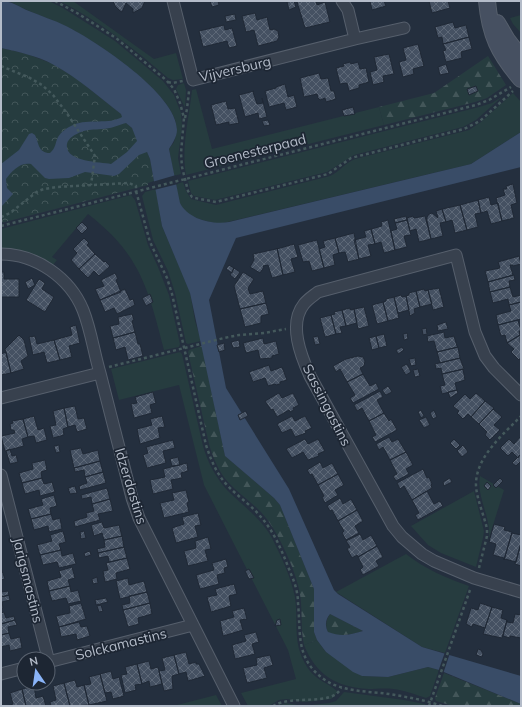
<svg xmlns="http://www.w3.org/2000/svg" width="522" height="707" viewBox="0 0 522 707" font-family="Mulish,sans-serif">
	<style>
		.grass { fill: #263c3f }
		.forest { fill: url(#forest-firs) }
		.park { fill: url(#park-crowns) }
		.water { fill: #394c67; fill-rule: evenodd }
		.pier { fill: #242f3e }
		.building { fill: url(#building-cross-hatch); stroke: #1f2835 }
		.lines { fill: none; stroke-linecap: round; stroke-linejoin: round }
		.street-casing { stroke: #565f6c; stroke-width: 13 }
		.secondary-casing { stroke: #565f6c; stroke-width: 18 }
		.path { stroke: #44595c; stroke-width: 2.5; stroke-dasharray: 3 3; stroke-linecap: butt }
		.street { stroke: #38414e; stroke-width: 11 }
		.secondary { stroke: #465061; stroke-width: 16 }
		.labels { text-anchor: middle; stroke-width: 3.5; stroke-linejoin: round; paint-order: stroke }
		.street-label { font-size: 14px; fill: #b4bcc9; stroke: #1d2633 }
	</style>
	<defs>
		<pattern id="forest-firs" width="22" height="20" patternUnits="userSpaceOnUse"><rect width="22" height="20" fill="#263c3f"/><path d="M5 1l3.5 6h-7zM16 11l3.5 6h-7z" fill="#435659"/></pattern>
		<pattern id="park-crowns" width="20" height="18" patternUnits="userSpaceOnUse"><rect width="20" height="18" fill="#263c3f"/><path d="M2 6a3 3 0 1 1 6 0M12 15a3 3 0 1 1 6 0" fill="none" stroke="#435659"/></pattern>
		<pattern id="building-cross-hatch" width="8" height="8" patternUnits="userSpaceOnUse"><rect width="8" height="8" fill="#455162"/><path d="M0 0l8 8M0 8l8-8" fill="none" stroke="#5d6877"/></pattern>
	</defs>
	<rect width="100%" height="100%" fill="#242f3e"/>
	<!-- grass -->
	<path class="grass" d="M 9,1 L 49,1 L 63,8 L 115,41 L 163,81 L 174,95 L 181,113 L 182,126 L 178,158 L 181,174 L 174,176 L 169,149 C 170,147 173,144 174,142 C 176,137 177,125 175,120 C 166,89 95,40 65,26 C 47,17 27,12 9,1 Z
		M 59,1 L 73,1 L 154,59 L 176,53 L 183,79 L 173,80 L 168,78 C 134,49 100,21 59,1 Z
		M 521,15 L 521,33 L 513,24 L 510,18 Z
		M 184,83 L 186,90 L 185,108 L 176,89 L 178,85 Z
		M 196,89 L 212,149 L 379,107 L 384,125 L 186,175 C 181,147 189,119 192,90 Z
		M 513,93 L 521,102 L 521,132 L 471,164 L 219,224 C 207,221 191,219 183,209 C 178,203 177,192 176,184 L 183,182 L 186,191 L 191,199 L 216,205 L 330,176 C 339,172 345,163 355,159 L 469,130 L 481,122 Z
		M 503,96 L 476,120 L 463,127 L 354,155 L 327,172 L 215,200 L 194,196 L 191,193 L 188,181 L 479,107 L 492,103 Z
		M 156,189 L 162,226 L 190,292 L 195,321 L 201,341 L 188,344 L 186,343 L 175,293 L 168,271 L 153,240 L 142,196 L 145,192 Z
		M 131,195 L 135,200 L 148,245 L 158,267 L 169,295 L 180,344 L 179,347 L 164,350 C 148,289 141,255 88,214 L 52,257 L 57,260 L 53,265 L 26,253 L 1,248 L 1,229 Z
		M 180,352 L 182,354 L 203,446 C 208,463 216,478 228,491 C 243,506 261,518 272,538 C 281,556 291,577 295,597 C 299,626 291,645 310,671 C 317,680 328,683 337,691 L 335,696 L 331,699 L 305,702 L 287,699 L 279,700 L 269,706 L 248,706 L 241,693 L 296,679 L 288,650 L 204,485 L 179,385 L 119,400 L 111,369 Z
		M 480,476 L 504,490 L 489,538 C 491,516 476,497 480,476 Z
		M 474,491 L 484,531 L 483,538 L 476,567 L 441,553 L 428,545 L 411,526 Z
		M 406,554 C 425,569 446,578 469,586 L 445,653 L 422,647 L 336,592 Z
		M 317,640 L 326,652 L 362,676 L 388,677 L 428,667 L 439,670 L 430,696 L 426,698 C 416,695 404,690 393,689 C 385,688 377,689 368,689 C 336,687 316,675 304,645 Z
		M 344,692 L 404,700 L 425,704 L 426,706 L 277,706 L 286,703 L 303,706 L 329,703 L 336,701 Z
		M 216,695 L 222,706 L 173,706 Z"/>
	<!-- forest -->
	<path class="forest" d="M 488,56 L 506,85 L 487,98 L 475,102 L 384,125 L 379,107 L 434,93 Z
		M 202,346 L 225,456 L 274,498 L 280,505 L 314,589 L 314,632 L 317,640 L 304,645 C 301,630 302,616 301,602 C 300,580 283,543 271,525 C 260,507 242,497 228,482 C 218,471 213,457 209,444 L 188,352 L 189,350 Z
		M 330,614 L 363,631 C 350,635 341,637 328,633 C 325,626 326,620 330,614 Z
		M 444,673 L 521,704 L 521,706 L 453,706 L 436,701 L 435,698 Z"/>
	<!-- park -->
	<path class="park" d="M 1,48 L 27,54 L 53,64 L 77,79 L 121,114 L 126,123 L 132,128 L 147,152 L 150,159 L 154,181 L 148,183 L 148,185 L 1,223 Z"/>
	<!-- water -->
	<path class="water" d="M 1,1 C 12,1 19,7 29,11 C 41,16 54,20 66,26 C 96,41 177,94 177,130 C 177,137 172,144 169,149 L 180,203 C 188,219 212,225 229,222 L 471,164 L 521,132 L 521,167 L 236,238 L 209,300 L 226,388 L 289,489 L 334,590 L 338,594 L 422,647 L 521,676 L 521,704 L 439,670 L 428,667 L 388,677 L 362,676 L 353,672 L 326,652 L 317,640 L 314,632 L 314,589 L 280,505 L 274,498 L 225,456 L 190,293 L 162,226 L 150,159 L 147,152 L 139,155 L 119,174 L 114,176 L 85,172 L 69,178 L 49,179 L 45,178 L 31,164 C 20,162 12,171 6,179 L 7,188 L 13,194 L 1,207 L 1,164 L 19,150 L 29,134 L 32,133 L 35,135 C 39,143 38,153 50,153 C 56,148 55,143 58,137 C 61,132 68,127 73,125 C 89,118 109,125 122,117 L 121,114 C 99,97 78,78 54,65 C 38,56 19,52 1,48 ZM 126,123 L 132,128 L 137,141 L 127,152 L 111,164 C 100,162 64,162 67,144 C 68,138 76,134 81,132 C 88,129 94,130 102,129 C 110,129 119,125 126,123 ZM 330,614 L 363,631 C 350,635 341,637 328,632 C 325,626 325,620 330,614 Z"/>
	<!-- pier -->
	<path class="pier" d="M 176,175 L 178,184 L 154,190 L 152,182 Z
		M 445,652 L 450,653 L 443,674 L 438,672 Z"/>
	<!-- building -->
	<path class="building" d="M 113,1 L 145,1 L 142,8 L 133,13 L 133,9 L 126,3 L 122,12 L 120,11 L 115,6 Z
		M 210,1 L 218,1 L 219,5 L 212,7 Z
		M 294,1 L 296,7 L 289,10 L 287,2 Z
		M 301,1 L 316,1 L 317,5 L 325,2 L 330,22 L 305,28 L 297,2 Z
		M 370,1 L 384,1 L 386,6 L 372,10 Z
		M 429,1 L 450,1 L 448,1 L 450,8 L 432,13 Z
		M 255,13 L 257,20 L 267,17 L 270,30 L 274,29 L 278,31 L 279,37 L 277,41 L 258,46 L 254,30 L 246,32 L 242,16 Z
		M 235,14 L 236,20 L 226,22 L 225,16 Z
		M 453,22 L 455,28 L 466,25 L 469,37 L 443,44 L 442,37 L 438,38 L 435,27 Z
		M 224,25 L 225,30 L 232,28 L 237,46 L 229,48 L 227,41 L 203,47 L 199,31 Z
		M 469,37 L 472,49 L 461,52 L 462,58 L 446,62 L 443,51 L 446,50 L 443,44 Z
		M 418,44 L 424,66 L 413,69 L 414,74 L 403,77 L 399,62 L 406,60 L 403,48 Z
		M 389,54 L 394,74 L 383,76 L 384,82 L 373,85 L 370,72 L 377,70 L 374,57 Z
		M 350,62 L 351,64 L 358,62 L 360,69 L 366,68 L 369,82 L 359,85 L 359,88 L 349,91 L 347,83 L 340,84 L 336,68 L 344,66 L 343,64 Z
		M 446,64 L 449,73 L 440,75 L 438,67 Z
		M 319,73 L 321,79 L 328,78 L 331,91 L 334,91 L 336,99 L 326,102 L 325,98 L 320,100 L 318,98 L 317,94 L 304,97 L 300,78 Z
		M 285,84 L 288,97 L 294,95 L 297,107 L 286,110 L 284,103 L 269,107 L 265,91 L 276,88 L 276,87 Z
		M 476,86 L 478,91 L 469,95 L 467,89 Z
		M 254,91 L 253,92 L 257,104 L 263,103 L 262,98 L 267,117 L 259,119 L 258,113 L 245,117 L 239,95 Z
		M 226,101 L 228,109 L 235,108 L 239,123 L 229,125 L 229,122 L 216,125 L 211,105 Z
		M 353,107 L 355,114 L 344,116 L 342,110 Z
		M 268,120 L 270,125 L 264,126 L 262,121 Z
		M 513,184 L 517,203 L 511,205 L 514,218 L 502,221 L 496,198 L 505,195 L 503,189 L 507,189 L 506,186 Z
		M 489,197 L 491,205 L 498,203 L 502,221 L 491,224 L 487,211 L 481,213 L 478,200 Z
		M 478,200 L 481,213 L 475,214 L 478,227 L 467,230 L 460,205 Z
		M 460,205 L 467,230 L 455,233 L 452,220 L 446,222 L 442,209 Z
		M 442,209 L 446,222 L 440,223 L 443,236 L 431,239 L 427,221 L 427,217 L 429,214 L 432,213 L 438,218 L 436,211 Z
		M 406,216 L 407,220 L 395,223 L 394,219 Z
		M 413,216 L 414,218 L 425,216 L 431,239 L 419,242 L 416,229 L 410,231 L 407,218 Z
		M 388,220 L 395,250 L 384,253 L 381,242 L 375,244 L 371,229 L 382,226 L 381,222 Z
		M 407,220 L 411,235 L 404,236 L 407,247 L 395,250 L 391,231 L 397,229 L 395,223 Z
		M 82,222 L 88,228 L 82,234 L 76,228 Z
		M 371,229 L 375,244 L 368,245 L 371,256 L 359,259 L 354,240 L 366,237 L 364,231 Z
		M 354,233 L 359,259 L 348,262 L 345,252 L 339,253 L 335,238 Z
		M 84,238 L 89,243 L 87,245 L 95,254 L 79,269 L 71,260 L 77,253 L 73,249 Z
		M 335,238 L 339,253 L 333,255 L 335,265 L 324,268 L 319,249 L 325,247 L 323,241 Z
		M 317,240 L 324,268 L 312,271 L 309,261 L 303,262 L 298,245 Z
		M 294,244 L 298,257 L 291,259 L 295,272 L 283,275 L 277,248 L 277,249 Z
		M 277,248 L 283,275 L 272,278 L 268,265 L 263,266 L 264,267 L 260,273 L 250,267 L 254,260 L 253,254 L 276,249 Z
		M 95,254 L 104,262 L 105,261 L 110,266 L 99,276 L 94,271 L 88,278 L 79,269 Z
		M 519,256 L 521,264 L 513,266 L 513,265 L 510,265 L 513,275 L 488,282 L 485,271 L 500,268 L 498,262 Z
		M 229,265 L 234,268 L 232,273 L 226,269 Z
		M 234,268 L 240,272 L 235,279 L 230,275 Z
		M 1,272 L 4,272 L 4,279 L 19,279 L 19,297 L 1,297 Z
		M 243,272 L 254,279 L 248,288 L 250,294 L 263,291 L 266,303 L 240,309 L 234,286 Z
		M 115,273 L 118,279 L 116,280 L 121,292 L 100,300 L 95,289 L 104,286 L 101,280 Z
		M 514,275 L 515,280 L 509,281 L 510,287 L 490,292 L 488,282 Z
		M 32,278 L 35,285 L 28,289 L 25,282 Z
		M 39,279 L 45,283 L 42,289 L 54,297 L 45,312 L 26,300 Z
		M 510,287 L 513,297 L 521,295 L 521,302 L 509,305 L 508,299 L 493,303 L 490,292 Z
		M 439,288 L 444,307 L 433,310 L 428,290 Z
		M 125,289 L 130,300 L 133,299 L 135,305 L 117,314 L 114,308 L 105,312 L 100,300 Z
		M 424,289 L 425,291 L 428,290 L 432,304 L 420,307 L 416,291 Z
		M 416,291 L 420,307 L 414,309 L 415,313 L 410,316 L 406,296 L 409,295 L 409,293 Z
		M 150,294 L 153,302 L 146,306 L 142,298 Z
		M 401,295 L 402,297 L 406,296 L 409,310 L 398,313 L 394,297 Z
		M 394,297 L 399,318 L 388,321 L 383,302 L 386,301 L 386,299 Z
		M 383,302 L 388,321 L 377,324 L 372,305 Z
		M 521,302 L 521,319 L 498,325 L 496,315 L 511,311 L 509,305 Z
		M 266,303 L 269,314 L 261,316 L 261,323 L 245,327 L 240,309 Z
		M 364,307 L 369,326 L 358,329 L 354,309 Z
		M 350,308 L 350,310 L 354,309 L 357,323 L 346,326 L 342,310 Z
		M 342,310 L 346,326 L 340,327 L 342,333 L 336,334 L 331,315 L 335,314 L 334,312 Z
		M 132,314 L 134,320 L 132,321 L 135,332 L 113,338 L 110,326 L 119,324 L 118,317 Z
		M 331,315 L 336,334 L 325,337 L 320,318 Z
		M 518,320 L 521,331 L 519,331 L 520,335 L 507,343 L 505,335 L 501,336 L 498,325 Z
		M 446,322 L 448,329 L 438,331 L 437,325 Z
		M 76,325 L 80,343 L 69,346 L 72,357 L 60,360 L 54,340 L 72,335 L 70,327 Z
		M 426,328 L 427,334 L 423,335 L 422,329 Z
		M 135,332 L 138,344 L 140,344 L 143,356 L 128,360 L 125,347 L 116,350 L 113,338 Z
		M 444,332 L 445,338 L 454,336 L 457,346 L 458,347 L 437,352 L 434,341 L 428,342 L 427,336 Z
		M 407,333 L 408,339 L 404,340 L 403,334 Z
		M 384,334 L 387,346 L 379,348 L 376,336 Z
		M 19,335 L 24,340 L 28,356 L 21,361 L 24,369 L 11,373 L 5,349 Z
		M 520,335 L 521,357 L 519,360 L 511,352 L 514,349 L 507,343 Z
		M 35,336 L 37,344 L 54,340 L 60,360 L 47,363 L 44,352 L 33,355 L 29,337 Z
		M 318,336 L 320,344 L 315,345 L 313,337 Z
		M 376,336 L 379,348 L 372,350 L 369,338 Z
		M 263,338 L 264,344 L 276,341 L 279,354 L 272,356 L 272,358 L 260,359 L 258,350 L 246,353 L 243,343 Z
		M 239,340 L 240,347 L 233,348 L 231,342 Z
		M 224,343 L 225,350 L 219,352 L 217,345 Z
		M 402,347 L 404,350 L 398,354 L 396,350 Z
		M 458,347 L 460,358 L 440,363 L 437,352 Z
		M 6,352 L 11,373 L 1,375 L 1,354 Z
		M 358,356 L 363,357 L 365,361 L 364,366 L 360,368 L 363,374 L 347,382 L 340,369 L 336,372 L 333,366 L 346,359 Z
		M 415,358 L 416,365 L 411,366 L 409,359 Z
		M 460,358 L 464,369 L 442,374 L 441,368 L 436,369 L 435,364 Z
		M 407,364 L 411,372 L 406,375 L 401,367 Z
		M 269,365 L 271,371 L 282,367 L 287,380 L 280,382 L 280,384 L 276,385 L 275,384 L 268,386 L 265,378 L 253,382 L 249,372 Z
		M 418,369 L 420,376 L 415,377 L 413,370 Z
		M 463,369 L 465,380 L 455,383 L 457,390 L 442,394 L 440,386 L 445,385 L 442,374 Z
		M 363,374 L 370,386 L 376,383 L 379,389 L 353,403 L 350,398 L 355,395 L 347,382 Z
		M 388,386 L 392,392 L 386,395 L 382,390 Z
		M 457,390 L 458,393 L 450,398 L 448,392 Z
		M 380,391 L 383,397 L 377,400 L 384,413 L 369,421 L 362,408 L 357,411 L 354,405 Z
		M 153,392 L 156,403 L 150,405 L 152,413 L 134,418 L 131,404 L 137,403 L 135,397 Z
		M 279,393 L 282,398 L 293,393 L 299,405 L 293,408 L 294,410 L 290,412 L 289,410 L 277,417 L 273,409 L 271,410 L 265,401 Z
		M 476,393 L 485,401 L 471,417 L 468,414 L 463,419 L 457,413 L 459,411 L 453,406 L 465,394 L 470,399 Z
		M 485,401 L 494,408 L 479,424 L 471,417 Z
		M 75,406 L 78,419 L 84,418 L 87,429 L 77,432 L 75,425 L 68,427 L 64,408 Z
		M 64,408 L 68,427 L 63,429 L 64,435 L 53,438 L 50,426 L 56,425 L 53,411 Z
		M 493,409 L 502,417 L 494,425 L 500,430 L 490,440 L 485,435 L 487,432 L 479,424 Z
		M 421,410 L 424,416 L 421,418 L 418,412 Z
		M 434,410 L 437,417 L 433,419 L 430,413 Z
		M 246,411 L 248,416 L 240,420 L 238,415 Z
		M 384,413 L 389,421 L 391,419 L 397,430 L 375,442 L 372,437 L 376,435 L 369,421 Z
		M 34,416 L 38,430 L 44,428 L 47,440 L 36,443 L 34,436 L 28,437 L 23,419 Z
		M 162,416 L 165,427 L 158,428 L 160,438 L 140,444 L 137,429 L 152,425 L 150,419 Z
		M 292,416 L 295,421 L 305,416 L 312,428 L 305,431 L 306,433 L 295,437 L 291,429 L 282,433 L 277,424 Z
		M 426,417 L 430,425 L 424,428 L 419,420 Z
		M 23,419 L 28,437 L 22,439 L 24,446 L 5,451 L 1,436 L 15,433 L 14,430 L 11,430 L 10,424 L 13,423 L 12,421 Z
		M 521,436 L 521,454 L 518,458 L 512,452 L 508,456 L 500,448 L 509,439 L 514,444 Z
		M 389,437 L 392,442 L 398,439 L 406,452 L 390,460 L 383,447 L 379,450 L 376,444 Z
		M 305,439 L 308,444 L 318,439 L 325,451 L 318,454 L 319,456 L 308,460 L 303,452 L 292,458 L 286,449 Z
		M 454,439 L 460,445 L 456,449 L 450,443 Z
		M 173,440 L 175,448 L 163,451 L 166,463 L 147,468 L 143,455 L 148,453 L 146,447 Z
		M 59,445 L 60,452 L 56,453 L 54,446 Z
		M 463,445 L 468,452 L 462,457 L 457,451 Z
		M 81,448 L 83,454 L 98,450 L 100,461 L 74,468 L 70,450 Z
		M 10,449 L 12,456 L 16,455 L 18,462 L 10,464 L 6,451 Z
		M 406,452 L 413,465 L 406,469 L 409,474 L 396,481 L 393,476 L 397,474 L 390,460 Z
		M 521,454 L 521,461 L 516,466 L 512,463 Z
		M 178,457 L 180,465 L 172,466 L 170,459 Z
		M 45,460 L 47,470 L 41,472 L 42,478 L 22,483 L 19,473 L 33,469 L 32,463 Z
		M 100,461 L 103,472 L 85,477 L 84,470 L 75,472 L 74,468 Z
		M 320,462 L 323,468 L 332,463 L 338,474 L 318,485 L 312,474 L 310,475 L 307,470 Z
		M 187,463 L 188,471 L 181,473 L 182,478 L 171,480 L 173,489 L 153,494 L 150,480 L 165,477 L 163,469 Z
		M 423,469 L 427,478 L 429,477 L 432,484 L 431,485 L 432,488 L 412,500 L 404,486 L 400,489 L 397,483 Z
		M 103,472 L 106,483 L 80,490 L 79,486 L 87,483 L 85,477 Z
		M 338,474 L 344,485 L 335,490 L 338,495 L 325,503 L 322,497 L 324,496 L 318,485 Z
		M 42,478 L 44,484 L 52,482 L 55,492 L 40,496 L 39,490 L 25,494 L 22,483 Z
		M 450,478 L 452,482 L 444,486 L 443,482 Z
		M 500,478 L 503,481 L 496,488 L 493,485 Z
		M 487,482 L 491,486 L 488,490 L 484,486 Z
		M 75,486 L 77,493 L 70,494 L 68,488 Z
		M 107,488 L 110,499 L 92,504 L 91,497 L 82,499 L 81,495 Z
		M 186,490 L 189,502 L 187,503 L 189,512 L 164,518 L 160,503 L 174,500 L 172,493 Z
		M 427,491 L 434,504 L 440,501 L 443,506 L 418,520 L 415,515 L 419,513 L 412,500 Z
		M 54,495 L 57,506 L 50,508 L 51,514 L 31,519 L 28,509 L 43,505 L 41,499 Z
		M 340,498 L 343,504 L 351,499 L 357,510 L 338,521 L 332,510 L 330,511 L 327,506 Z
		M 110,499 L 113,511 L 98,514 L 100,520 L 75,527 L 74,521 L 87,517 L 86,513 L 94,511 L 92,504 Z
		M 357,510 L 363,521 L 355,526 L 359,533 L 346,540 L 342,533 L 344,531 L 338,521 Z
		M 198,513 L 201,525 L 195,526 L 198,537 L 176,543 L 172,528 L 184,524 L 182,517 Z
		M 51,514 L 53,520 L 60,518 L 62,529 L 49,532 L 48,526 L 34,530 L 31,519 Z
		M 102,522 L 104,528 L 119,525 L 122,536 L 104,540 L 102,533 L 94,536 L 91,525 Z
		M 494,524 L 505,527 L 504,530 L 512,532 L 504,560 L 504,558 L 493,555 L 496,544 L 489,542 Z
		M 63,531 L 66,542 L 59,544 L 61,550 L 40,555 L 37,545 L 52,541 L 50,535 Z
		M 84,531 L 86,538 L 81,539 L 80,532 Z
		M 512,533 L 521,535 L 521,543 L 516,562 L 505,559 L 504,560 Z
		M 360,534 L 363,540 L 371,535 L 377,546 L 358,557 L 357,555 L 352,558 L 347,549 L 350,547 L 346,541 Z
		M 122,536 L 124,547 L 98,553 L 97,549 L 105,547 L 104,540 Z
		M 208,537 L 211,549 L 205,550 L 208,561 L 188,566 L 184,551 L 196,548 L 195,541 Z
		M 521,543 L 521,566 L 515,564 Z
		M 377,546 L 383,557 L 376,561 L 379,566 L 363,575 L 360,570 L 363,567 L 358,557 Z
		M 124,547 L 127,558 L 109,562 L 108,556 L 99,558 L 98,553 Z
		M 61,550 L 62,556 L 73,553 L 76,564 L 59,568 L 57,562 L 43,565 L 40,555 Z
		M 90,551 L 91,555 L 85,557 L 84,553 Z
		M 127,558 L 130,569 L 116,573 L 117,579 L 105,582 L 103,571 L 108,570 L 106,563 Z
		M 226,559 L 228,567 L 224,568 L 225,573 L 217,575 L 219,584 L 200,589 L 196,575 L 214,570 L 212,563 Z
		M 72,567 L 75,578 L 68,580 L 70,586 L 49,591 L 47,581 L 61,577 L 59,571 Z
		M 1,568 L 5,579 L 1,580 Z
		M 249,569 L 254,578 L 249,579 L 245,571 Z
		M 97,577 L 98,583 L 93,584 L 92,579 Z
		M 128,578 L 129,585 L 144,581 L 147,592 L 120,599 L 116,581 Z
		M 234,584 L 237,594 L 229,596 L 231,606 L 211,612 L 207,597 L 217,595 L 215,589 Z
		M 70,586 L 71,592 L 78,590 L 81,601 L 68,604 L 66,598 L 52,601 L 49,591 Z
		M 8,591 L 9,595 L 1,597 L 1,592 Z
		M 147,592 L 150,603 L 123,610 L 122,605 L 130,603 L 129,596 Z
		M 9,595 L 10,600 L 2,602 L 3,608 L 1,609 L 1,597 Z
		M 106,598 L 108,602 L 96,605 L 95,600 Z
		M 81,603 L 86,619 L 59,627 L 56,616 L 70,613 L 69,606 Z
		M 150,603 L 152,614 L 138,618 L 139,624 L 128,627 L 123,610 Z
		M 480,603 L 492,607 L 485,628 L 473,624 L 472,627 L 466,624 L 471,608 L 478,610 Z
		M 101,605 L 103,611 L 99,612 L 97,606 Z
		M 492,607 L 503,610 L 501,618 L 507,620 L 502,638 L 483,634 Z
		M 244,608 L 247,619 L 240,620 L 243,630 L 223,636 L 220,621 L 234,617 L 232,611 Z
		M 4,612 L 6,618 L 14,616 L 15,620 L 1,624 L 1,613 Z
		M 515,614 L 521,615 L 521,638 L 510,636 L 510,638 L 503,636 L 507,620 L 507,622 L 513,623 Z
		M 280,619 L 281,625 L 275,626 L 277,620 Z
		M 15,620 L 17,625 L 8,627 L 9,633 L 1,635 L 1,624 Z
		M 79,622 L 81,627 L 87,626 L 90,636 L 77,640 L 76,634 L 61,637 L 59,627 Z
		M 256,632 L 259,642 L 252,644 L 255,654 L 235,659 L 232,645 L 246,641 L 244,635 Z
		M 9,633 L 11,639 L 20,637 L 22,648 L 10,651 L 9,645 L 1,647 L 1,635 Z
		M 478,649 L 481,650 L 483,654 L 482,657 L 476,655 Z
		M 186,652 L 189,664 L 196,662 L 196,664 L 199,664 L 205,676 L 188,681 L 186,672 L 179,674 L 174,655 Z
		M 174,655 L 179,674 L 172,676 L 173,689 L 164,691 L 159,671 L 165,670 L 162,658 Z
		M 270,655 L 273,665 L 264,668 L 267,678 L 247,683 L 243,668 L 257,665 L 256,658 Z
		M 149,661 L 151,669 L 158,667 L 162,684 L 150,687 L 149,681 L 142,684 L 137,664 Z
		M 137,664 L 142,684 L 135,685 L 136,690 L 125,693 L 121,675 L 127,674 L 125,667 Z
		M 111,671 L 113,679 L 119,677 L 124,696 L 113,699 L 111,692 L 105,693 L 100,674 Z
		M 100,674 L 107,701 L 89,705 L 84,685 L 91,684 L 89,677 Z
		M 75,680 L 77,687 L 84,685 L 89,705 L 70,706 L 64,683 Z
		M 64,683 L 70,706 L 51,706 L 50,702 L 56,700 L 53,686 Z
		M 34,686 L 36,698 L 43,696 L 46,706 L 26,706 L 22,689 Z
		M 22,689 L 26,706 L 7,706 L 13,704 L 10,693 Z"/>
	<g class="lines">
		<!-- street casing -->
		<g class="street-casing">
			<path id="street" d="M 173,1 L 193,80 L 355,39
				M 342,1 L 348,10 L 355,39 L 404,28
				M 1,254 C 36,254 70,278 83,310 C 91,330 94,353 100,373
				M 521,395 L 494,368 L 485,356 L 475,332 L 456,255 L 318,292 C 313,296 308,299 304,304 C 288,324 301,356 310,376 L 393,526 L 402,537 L 422,554 L 434,561 L 474,578 L 521,592
				M 1,398 L 100,373 L 132,498 L 139,518 L 234,706
				M 1,475 L 49,662
				M 48,662 L 193,625
				M 1,674 L 24,668"/>
		</g>
		<!-- secondary casing -->
		<g class="secondary-casing">
			<path id="secondary" d="M 487,1 C 490,35 499,53 521,79
				M 497,23 L 507,40 L 521,58"/>
		</g>
		<!-- path -->
		<path class="path" d="M 55,1 L 77,13 L 116,38 L 166,80 L 174,89 L 180,103 L 184,118 L 181,153 L 182,167 L 188,191 L 192,197 L 195,198 L 216,202 L 328,174 L 351,158 L 464,129 L 480,121 L 513,91
			M 1,66 L 30,78 L 42,85 L 53,95 L 66,112 L 95,156 L 91,185
			M 168,82 L 172,83 L 183,81
			M 185,118 L 187,109 L 189,91
			M 1,217 L 10,213 L 38,191 L 44,189 L 57,187 L 129,183 L 136,186 L 136,191 L 150,242 L 167,278 L 172,294 L 206,445 C 211,460 216,473 227,485 C 237,496 250,504 260,516 C 275,532 283,554 291,574 C 295,583 298,593 298,603 C 301,634 295,659 325,680 C 343,692 367,691 389,694 C 407,697 425,700 442,706
			M 1,226 L 476,105 L 489,100 L 511,87
			M 109,367 L 224,338 L 239,335 L 264,333 L 286,329
			M 479,568 L 487,536 L 487,529 C 484,515 477,500 476,486 C 475,457 503,435 521,416
			M 273,706 C 293,694 332,707 341,688
			M 429,706 L 470,590"/>
		<!-- street -->
		<use href="#street" class="street"/>
		<!-- secondary -->
		<use href="#secondary" class="secondary"/>
	</g>
	<g class="labels">
		<!-- street labels -->
		<g class="street-label">
			<text transform="translate(235 69) rotate(-13)" y="5">Vijversburg</text>
			<text transform="translate(255 151) rotate(-14)" y="5">Groenesterpaad</text>
			<text transform="translate(327 405) rotate(63)" y="5">Sassingastins</text>
			<text transform="translate(131 486) rotate(73)" y="5">Idzerdastins</text>
			<text transform="translate(28 580) rotate(76)" y="5">Jarigsmastins</text>
			<text transform="translate(121 644) rotate(-14)" y="5">Solckamastins</text>
		</g>
	</g>
	<!-- border -->
	<rect width="522" height="707" fill="none" stroke="#b4bcc9" stroke-width="4"/>
	<!-- north arrow -->
	<g transform="translate(36 671) rotate(347)"><circle r="19" fill="#1d2633" stroke="#59626f"/>
	<path d="M0-3L7 15L0 10L-7 15Z" fill="#8ab4f8"/>
	<text y="-6" font-size="11" font-weight="bold" text-anchor="middle" fill="#b4bcc9">N</text>
	</g>
</svg>
